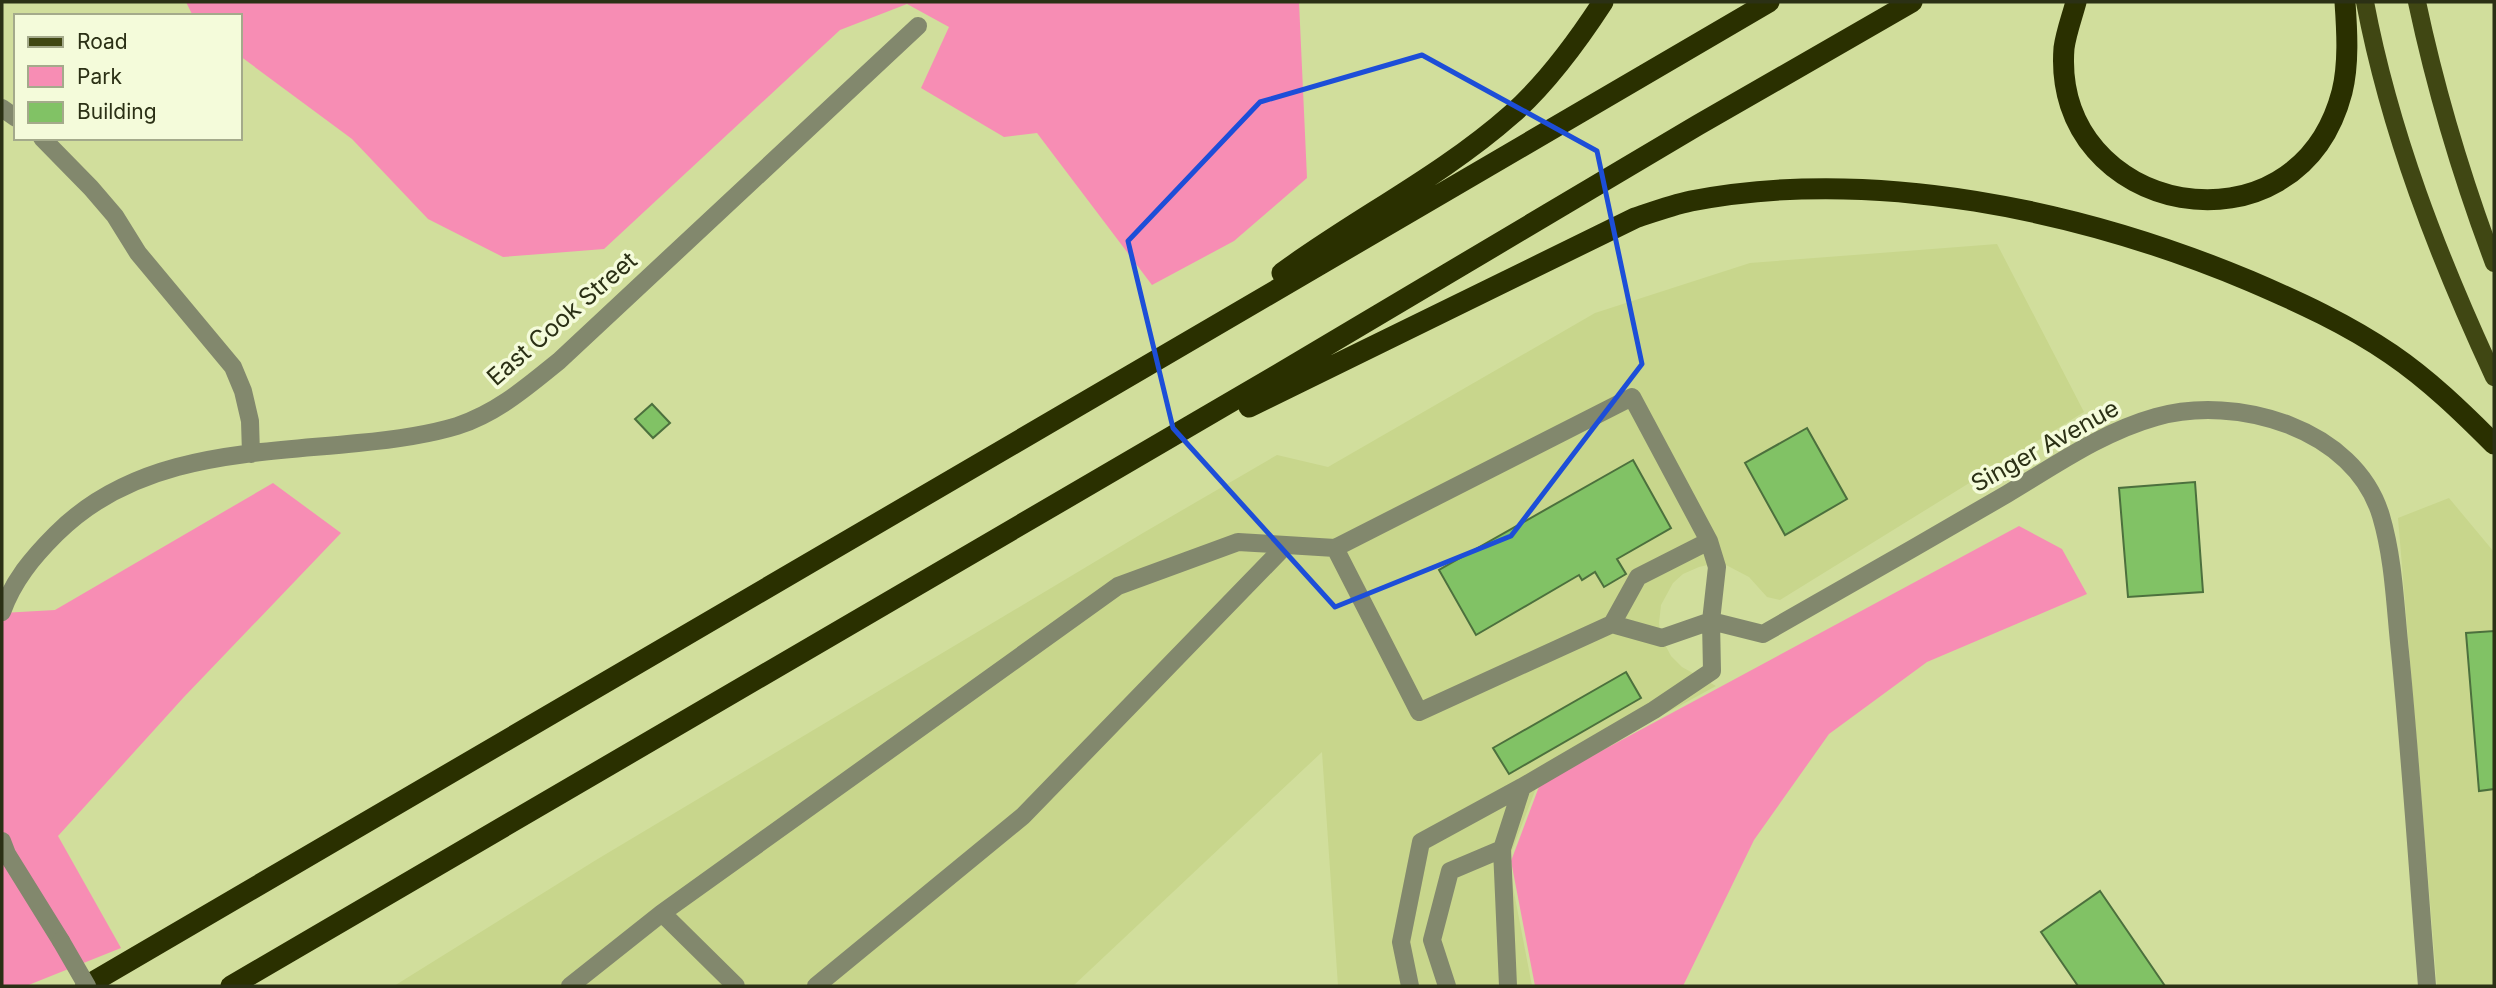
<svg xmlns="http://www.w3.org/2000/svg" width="2496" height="988" viewBox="0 0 2496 988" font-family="Inter,sans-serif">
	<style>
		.built { fill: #c8d68c }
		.green { fill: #f78db4 }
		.building { fill: #81c265; stroke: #4c703d; stroke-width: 2 }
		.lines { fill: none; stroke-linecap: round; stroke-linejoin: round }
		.minor { stroke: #82886d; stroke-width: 18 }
		.major { stroke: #404713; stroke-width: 18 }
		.highway { stroke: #2a3000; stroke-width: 21 }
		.minor-bridge { stroke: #82886d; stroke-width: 18 }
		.marked { fill: none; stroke: #1d4ed8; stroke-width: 5; stroke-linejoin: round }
		.labels { text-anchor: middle; stroke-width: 7; stroke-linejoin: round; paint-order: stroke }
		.street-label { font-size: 24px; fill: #2b3015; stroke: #f4fbda }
	</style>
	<rect width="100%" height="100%" fill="#d1de9c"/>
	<!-- built -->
	<path class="built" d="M 1997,244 L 2084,412 L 1780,600 L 1767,597 L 1749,577 L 1726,565 L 1712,564 L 1699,567 L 1683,574 L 1673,583 L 1661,605 L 1659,623 L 1661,637 L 1671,656 L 1682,667 L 1716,686 L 1538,783 L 1508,861 L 1532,986 L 1338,986 L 1322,752 L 1073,986 L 394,986 L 596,860 L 1143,533 L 1277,455 L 1328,467 L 1595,313 L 1750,263 Z
		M 2449,498 L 2494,552 L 2494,986 L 2437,986 L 2398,518 Z"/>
	<!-- green -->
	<path class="green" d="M 186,2 L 1299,2 L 1307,178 L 1234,241 L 1152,285 L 1037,133 L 1004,137 L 921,88 L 949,27 L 907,4 L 840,30 L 604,249 L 503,257 L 428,219 L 352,139 L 240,56 L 240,16 L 193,16 Z
		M 273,483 L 341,533 L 184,697 L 58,836 L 121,948 L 26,986 L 2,986 L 2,613 L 55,610 Z
		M 2019,526 L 2062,549 L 2087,594 L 1927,662 L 1829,734 L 1754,840 L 1683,986 L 1535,986 L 1511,861 L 1540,784 Z"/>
	<!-- building -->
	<path class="building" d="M 652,404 L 670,423 L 653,438 L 635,419 Z
		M 1807,428 L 1847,499 L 1785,535 L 1745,463 Z
		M 1633,460 L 1671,528 L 1617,559 L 1626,574 L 1604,587 L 1595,572 L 1582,580 L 1579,575 L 1476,635 L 1439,570 Z
		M 2195,482 L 2203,592 L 2128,597 L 2119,488 Z
		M 2494,631 L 2494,789 L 2479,791 L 2466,633 Z
		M 1626,672 L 1641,698 L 1509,774 L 1493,748 Z
		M 2100,891 L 2165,986 L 2078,986 L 2041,932 Z"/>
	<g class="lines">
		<!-- minor -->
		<path class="minor" d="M 2,108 L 16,118
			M 42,138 L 91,188 L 115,216 L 138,253 L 233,367 L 243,391 L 250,421 L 251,454
			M 2,612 C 13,581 32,558 56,534 C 137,453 250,454 358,443 C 391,440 424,436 457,426 C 497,413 527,387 559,361 L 918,26
			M 1711,621 L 1763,634 C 1844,588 1926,541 2007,494 C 2054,466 2102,432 2156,417 C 2236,394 2355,428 2381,516 C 2394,560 2395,606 2400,652 C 2411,763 2418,875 2427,986
			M 1612,624 L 1638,577 L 1709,541
			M 2,841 L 7,854 L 61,941
			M 662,913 L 736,986
			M 570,986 L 662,913 L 1118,586 L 1238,542 L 1335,548
			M 816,986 L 1023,816 L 1286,545
			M 1410,986 L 1401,942 L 1421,842 L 1522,787
			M 1447,986 L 1432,940 L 1450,871 L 1502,849
			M 1508,986 L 1502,849 L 1522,787 L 1654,710 L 1712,671 L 1711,621 L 1717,567 L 1709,541 L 1632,397 L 1335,548 L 1419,712 L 1612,624 L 1662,638 L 1711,621"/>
		<!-- major -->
		<path class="major" d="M 2365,2 C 2390,133 2438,256 2494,377
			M 2417,2 C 2436,91 2462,178 2494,263"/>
		<!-- highway -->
		<path class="highway" d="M 2076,2 C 2072,17 2066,33 2064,48 C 2051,216 2297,264 2342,92 C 2349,64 2347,31 2345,2
			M 1282,273 C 1357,218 1442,176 1512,114 C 1548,82 1577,42 1603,2
			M 1249,407 L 1635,218 C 1653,212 1672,205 1691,201 C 1873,166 2081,210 2250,281 C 2299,302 2347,324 2391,354 C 2429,380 2461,411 2494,444
			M 86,986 L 1769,2
			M 231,986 L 1277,375 L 1698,125 L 1912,2"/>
		<!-- minor-bridge -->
		<path class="minor-bridge" d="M 61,941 L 87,986"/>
	</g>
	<!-- marked area -->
	<path class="marked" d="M 1422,55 L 1597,151 L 1642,364 L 1511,536 L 1335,607 L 1173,428 L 1128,241 L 1260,102 Z"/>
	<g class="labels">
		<!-- street labels -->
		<g class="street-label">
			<text transform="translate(562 319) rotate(-41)" y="8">East Cook Street</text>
			<text transform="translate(2045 446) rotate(-29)" y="8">Singer Avenue</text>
		</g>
	</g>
	<!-- border -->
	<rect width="2496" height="988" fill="none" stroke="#2b3015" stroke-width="7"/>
	<!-- legend -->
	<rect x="14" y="14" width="228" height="126" fill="#f4fbda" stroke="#a4aa8b" stroke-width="2"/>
	<rect x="28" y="37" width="35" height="10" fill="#404713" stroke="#a4aa8b" stroke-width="2"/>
	<text x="77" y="49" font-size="21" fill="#2b3015">Road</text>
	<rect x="28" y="66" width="35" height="21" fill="#f78db4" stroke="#a4aa8b" stroke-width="2"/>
	<text x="77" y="84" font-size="21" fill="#2b3015">Park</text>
	<rect x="28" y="102" width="35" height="21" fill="#81c265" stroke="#a4aa8b" stroke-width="2"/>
	<text x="77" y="119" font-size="21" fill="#2b3015">Building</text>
</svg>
